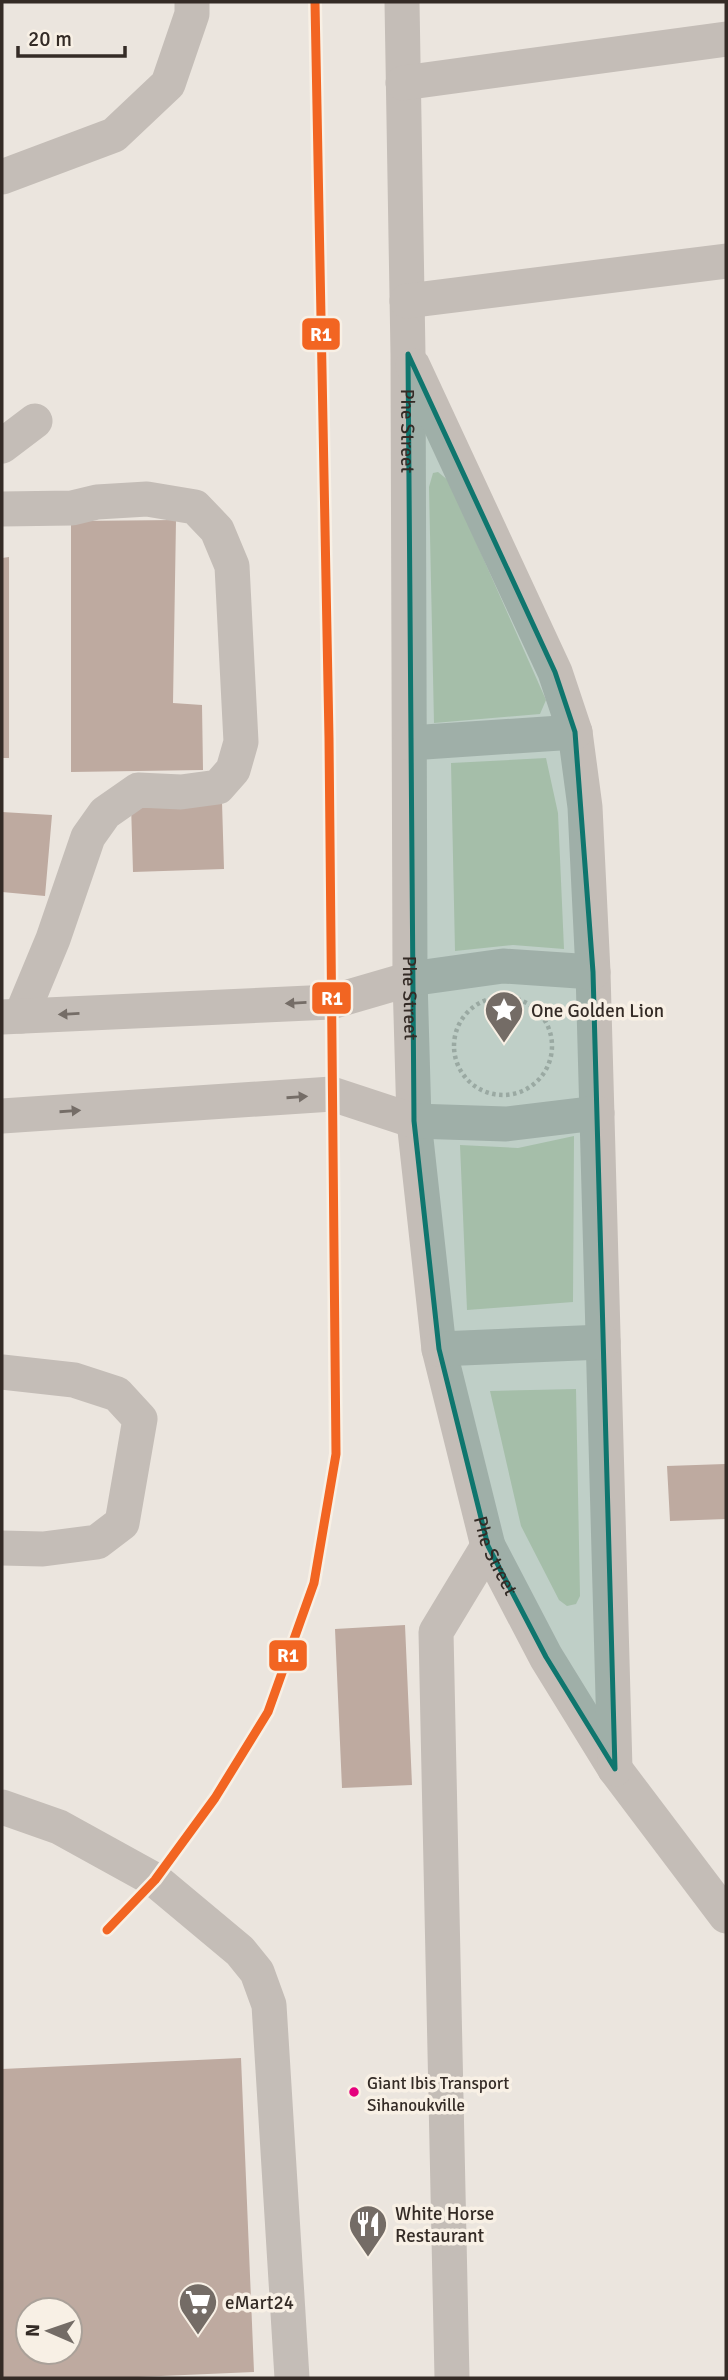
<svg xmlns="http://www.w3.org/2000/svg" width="728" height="2380" viewBox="0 0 728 2380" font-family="Signika,sans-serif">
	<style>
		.green { fill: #cbd0b8 }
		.building { fill: #beaaa0; fill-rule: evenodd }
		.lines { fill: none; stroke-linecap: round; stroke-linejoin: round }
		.path { stroke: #bdb6b0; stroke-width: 4.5; stroke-dasharray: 3.5 3.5; stroke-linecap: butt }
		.minor { stroke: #c4bdb7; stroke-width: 35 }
		.rail-1-casing { stroke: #f8f0e5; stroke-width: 14 }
		.rail-1 { stroke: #f26522; stroke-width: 9 }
		.oneway { fill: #756d67 }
		.marked { fill: #0f766e; fill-opacity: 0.2; stroke: #0f766e; stroke-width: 5; stroke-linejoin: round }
		.bus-dot { fill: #e5007d; stroke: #f8f0e5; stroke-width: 2.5 }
		.labels { text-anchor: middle; stroke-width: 7; stroke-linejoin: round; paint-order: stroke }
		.bus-label { font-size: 17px; fill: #342b26; stroke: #f8f0e5; text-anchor: start }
		.street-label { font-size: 19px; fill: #342b26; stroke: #f8f0e5 }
		.poi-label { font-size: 19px; fill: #342b26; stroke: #f8f0e5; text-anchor: start }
		.line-badge { stroke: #f8f0e5; stroke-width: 2.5 }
		.badge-label { font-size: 19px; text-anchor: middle; font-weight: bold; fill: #fff }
	</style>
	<rect width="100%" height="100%" fill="#ebe5de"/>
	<!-- green -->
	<path class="green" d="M 438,472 L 449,481 L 546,700 L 540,714 L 434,723 L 429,487 L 433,473 Z
		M 546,758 L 558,813 L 564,949 L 513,945 L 455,951 L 451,763 Z
		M 574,1136 L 573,1302 L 467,1310 L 460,1145 L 518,1148 Z
		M 576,1389 L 580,1596 L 576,1604 L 567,1606 L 559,1600 L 521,1526 L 490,1391 Z"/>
	<!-- building -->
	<path class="building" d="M 176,520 L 173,703 L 202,705 L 203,770 L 71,772 L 71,521 Z
		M 9,557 L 9,758 L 2,758 L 2,558 Z
		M 222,802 L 224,869 L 133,872 L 131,804 Z
		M 2,812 L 52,815 L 45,896 L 2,892 Z
		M 725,1464 L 726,1519 L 670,1521 L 667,1466 Z
		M 405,1625 L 412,1785 L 342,1788 L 335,1629 Z
		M 241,2058 L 254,2372 L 115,2378 L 2,2378 L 2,2069 ZM 28,2310 L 70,2310 L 70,2352 L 28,2352 Z"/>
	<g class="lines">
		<!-- path -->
		<path class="path" d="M454 1046a49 49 0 1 1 98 0a49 49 0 1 1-98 0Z"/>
		<!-- minor -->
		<g class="minor">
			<path id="s1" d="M 402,2 L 408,354 L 410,979 L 414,1121 L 439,1349 L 488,1546 L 546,1657 L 615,1769 L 726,1916"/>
			<path d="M 403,83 L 726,39"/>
			<path d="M 2,177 L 114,135 L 168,84 L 192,14 L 192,2"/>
			<path d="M 407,301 L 726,261"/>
			<path d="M 413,366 L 555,672 L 575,732 L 585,807 L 593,972 L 615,1769"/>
			<path d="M 2,446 L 35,421"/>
			<path d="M 2,509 L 72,508 L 97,502 L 147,499 L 195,507 L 217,530 L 232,566 L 241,742 L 233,770 L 218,787 L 181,792 L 138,790 L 105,813 L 88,837 L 53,939 L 21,1016"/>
			<path d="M 410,743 L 575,732"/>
			<path d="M 2,1017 L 331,1002 L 410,979 L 503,966 L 593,972"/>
			<path d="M 2,1116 L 332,1094 L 414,1121 L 506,1124 L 597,1113"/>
			<path d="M 439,1349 L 603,1342"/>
			<path d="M 2,1372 L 74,1380 L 117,1394 L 140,1419 L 122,1523 L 97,1542 L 43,1549 L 2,1548"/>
			<path d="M 2,1807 L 59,1827 L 155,1880 L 240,1951 L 257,1972 L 269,2005 L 292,2378"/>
			<path d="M 452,2378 L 436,1632 L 488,1546"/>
		</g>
		<!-- rail-1 casing -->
		<g class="rail-1-casing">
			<path id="rail-1" d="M 107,1930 L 155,1880 L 215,1798 L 268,1712 L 314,1583 L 336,1454 L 329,738 L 315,2"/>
		</g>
		<!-- rail-1 -->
		<use href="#rail-1" class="rail-1"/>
	</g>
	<!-- one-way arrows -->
	<defs><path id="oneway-solid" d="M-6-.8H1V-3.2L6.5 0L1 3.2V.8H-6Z" transform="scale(1.75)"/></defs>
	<g class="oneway">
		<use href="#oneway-solid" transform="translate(296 1003) rotate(177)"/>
		<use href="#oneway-solid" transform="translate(69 1014) rotate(177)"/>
		<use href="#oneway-solid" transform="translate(297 1097) rotate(-4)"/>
		<use href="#oneway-solid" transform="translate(70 1111) rotate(-4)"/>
	</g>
	<!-- marked area -->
	<path class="marked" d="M 408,354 L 555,672 L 575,732 L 593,972 L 615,1769 L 546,1657 L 488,1546 L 439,1349 L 414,1121 Z"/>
	<!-- icons -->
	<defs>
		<g id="sight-pin" transform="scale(2.0125)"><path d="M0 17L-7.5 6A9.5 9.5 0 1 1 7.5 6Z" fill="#746c66" stroke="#f8f0e5"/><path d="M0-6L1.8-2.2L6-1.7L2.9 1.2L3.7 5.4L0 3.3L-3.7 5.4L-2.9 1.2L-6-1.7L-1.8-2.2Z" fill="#fff"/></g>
		<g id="restaurant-pin" transform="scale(2.0125)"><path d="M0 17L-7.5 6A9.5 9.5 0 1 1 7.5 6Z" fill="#746c66" stroke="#f8f0e5"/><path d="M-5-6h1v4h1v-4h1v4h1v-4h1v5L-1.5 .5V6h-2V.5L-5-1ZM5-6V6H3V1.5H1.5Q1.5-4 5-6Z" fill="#fff"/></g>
		<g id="supermarket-pin" transform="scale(2.0125)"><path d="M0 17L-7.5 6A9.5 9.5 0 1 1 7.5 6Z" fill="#746c66" stroke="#f8f0e5"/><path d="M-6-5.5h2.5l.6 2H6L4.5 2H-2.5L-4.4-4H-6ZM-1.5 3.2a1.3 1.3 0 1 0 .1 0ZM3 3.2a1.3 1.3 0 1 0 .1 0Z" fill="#fff"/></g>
	</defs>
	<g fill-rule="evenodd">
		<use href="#sight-pin" x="504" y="1010"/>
		<use href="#restaurant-pin" x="368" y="2224"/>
		<use href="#supermarket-pin" x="198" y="2302"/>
	</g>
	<!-- markers -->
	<circle class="bus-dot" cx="354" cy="2092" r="6"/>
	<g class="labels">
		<!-- bus labels -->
		<g class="bus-label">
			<text x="367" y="2089">Giant Ibis Transport<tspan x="367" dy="22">Sihanoukville</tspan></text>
		</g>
		<!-- street labels -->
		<g class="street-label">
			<text dy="7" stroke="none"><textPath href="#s1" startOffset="429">Phe Street</textPath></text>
			<text dy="7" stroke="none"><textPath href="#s1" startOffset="996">Phe Street</textPath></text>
			<text dy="7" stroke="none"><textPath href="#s1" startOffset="1563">Phe Street</textPath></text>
		</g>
		<!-- poi labels -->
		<g class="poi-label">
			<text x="531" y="1017">One Golden Lion</text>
			<text x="395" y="2220">White Horse<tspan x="395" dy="22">Restaurant</tspan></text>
			<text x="225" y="2309">eMart24</text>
		</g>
	</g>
	<g class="line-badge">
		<rect x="301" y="317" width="40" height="34" rx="7" fill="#f26522"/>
		<rect x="311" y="981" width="41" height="34" rx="7" fill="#f26522"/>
		<rect x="268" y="1639" width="40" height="33" rx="7" fill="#f26522"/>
	</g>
	<g class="badge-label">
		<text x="321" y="341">R1</text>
		<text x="332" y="1005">R1</text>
		<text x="288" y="1662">R1</text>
	</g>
	<!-- border -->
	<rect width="728" height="2380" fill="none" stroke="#342b26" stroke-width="7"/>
	<!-- north arrow -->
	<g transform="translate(49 2331) rotate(272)"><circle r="33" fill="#f8f0e5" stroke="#aaa199" stroke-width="2"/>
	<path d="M0-5L12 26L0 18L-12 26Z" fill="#746c66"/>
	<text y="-10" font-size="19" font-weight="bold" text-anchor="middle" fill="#342b26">N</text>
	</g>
	<!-- scale -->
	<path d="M18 46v10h107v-10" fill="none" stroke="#342b26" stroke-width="3.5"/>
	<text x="28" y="46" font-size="21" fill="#342b26" stroke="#f8f0e5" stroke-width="5" paint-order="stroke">20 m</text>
</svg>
